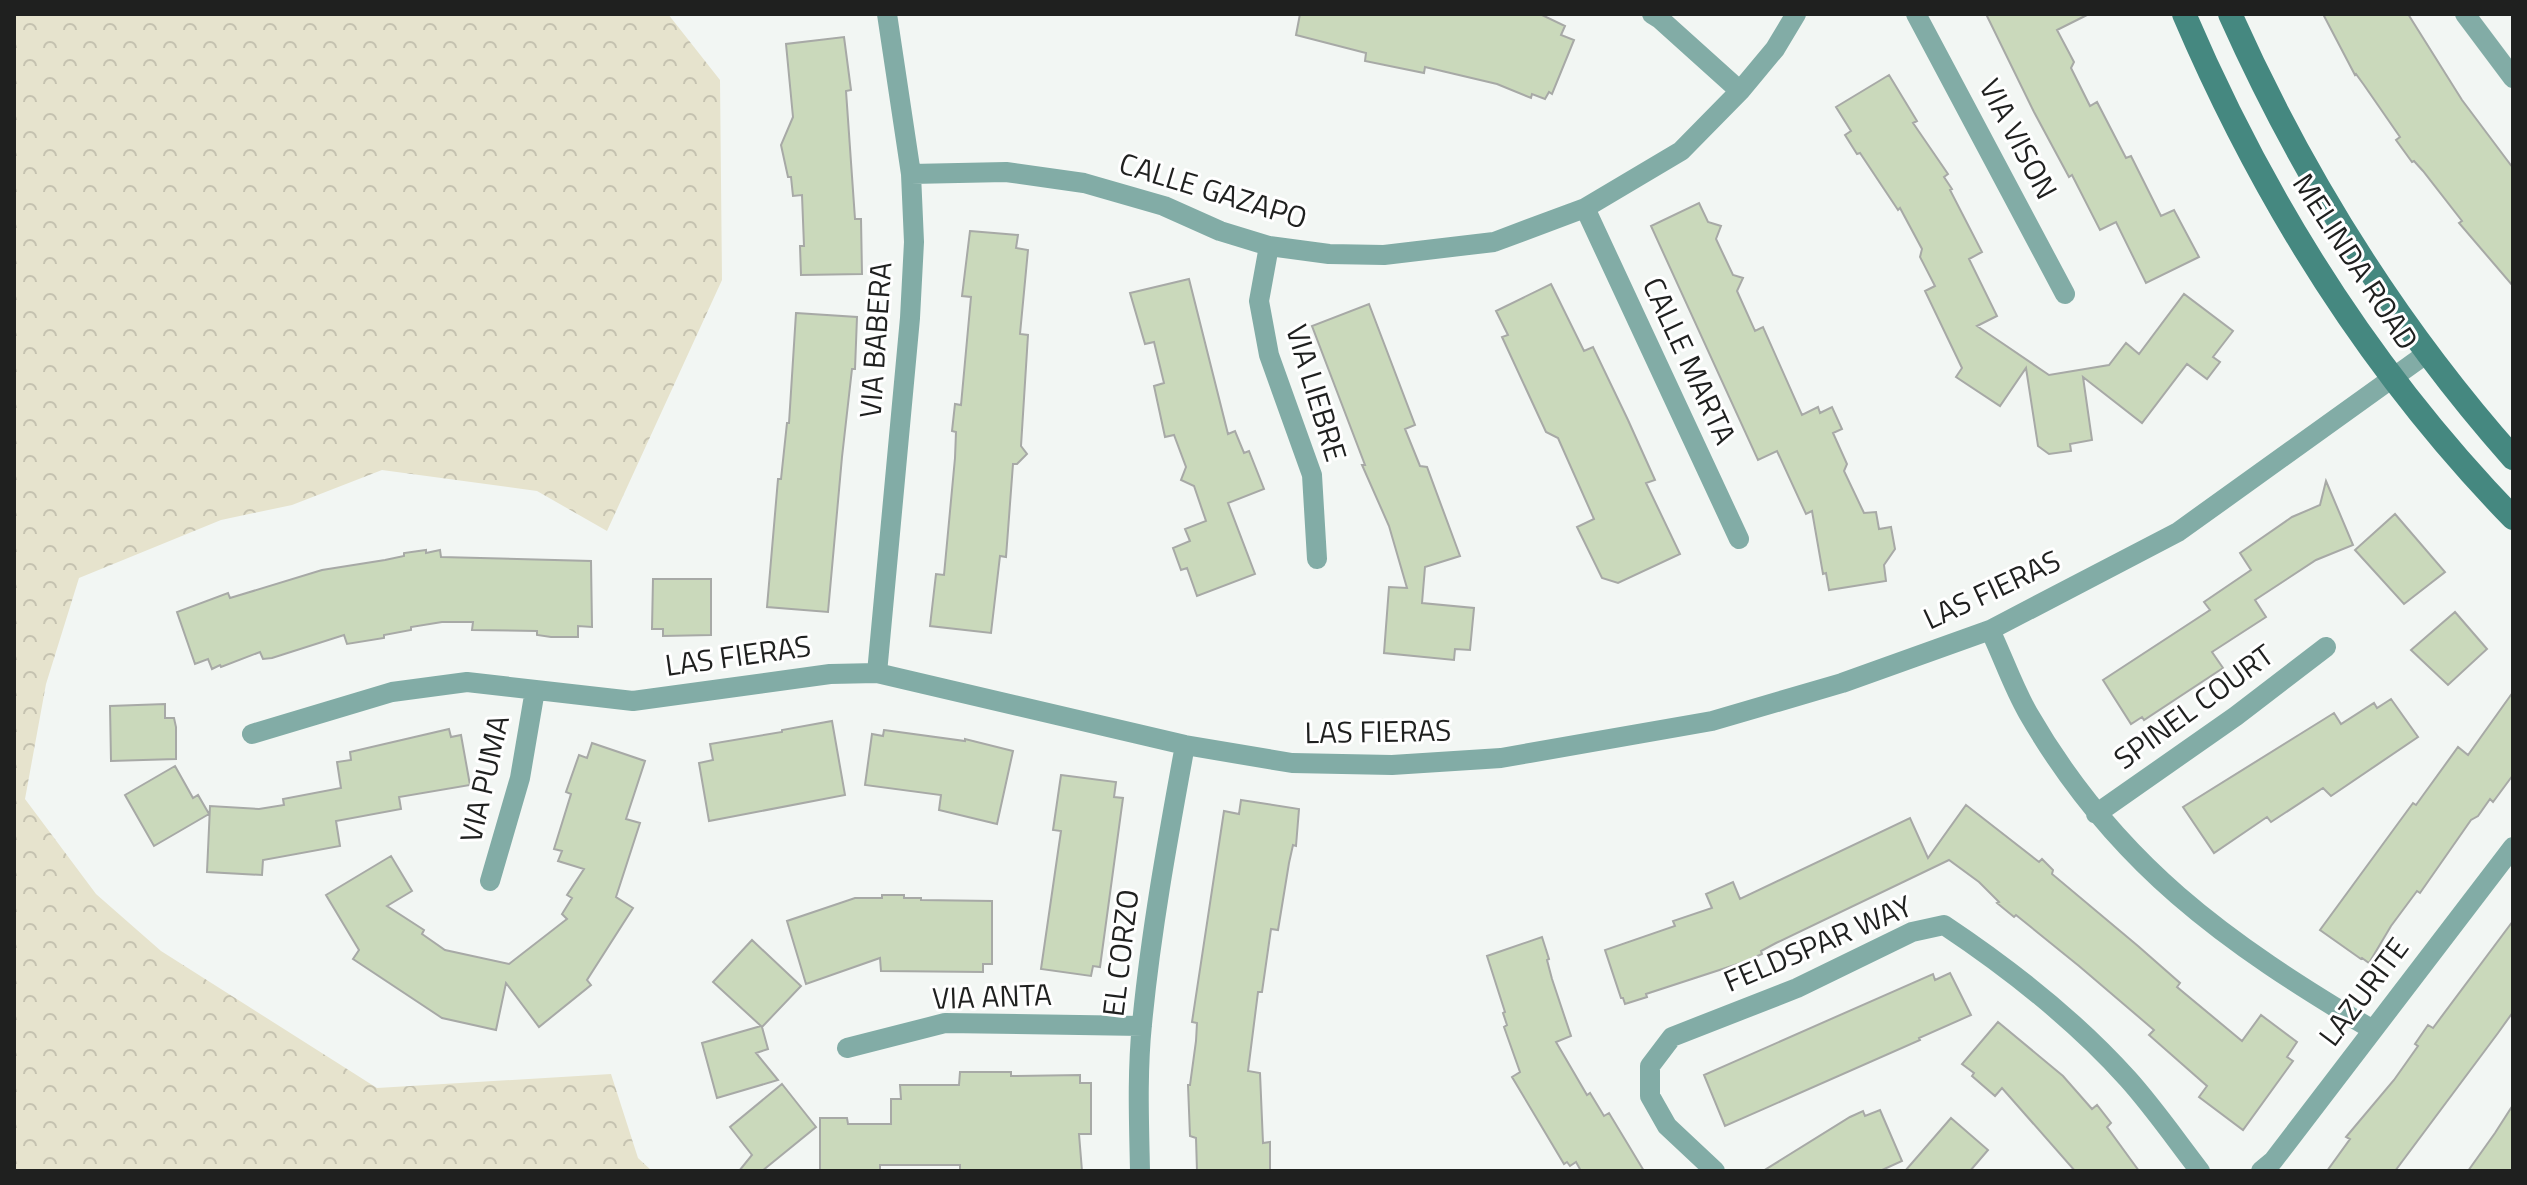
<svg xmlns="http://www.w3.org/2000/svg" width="2527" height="1185" viewBox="0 0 2527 1185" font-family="'Titillium Web',sans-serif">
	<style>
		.park { fill: url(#park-crowns) }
		.building { fill: #cad9bb; stroke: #a7a9a6; stroke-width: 2 }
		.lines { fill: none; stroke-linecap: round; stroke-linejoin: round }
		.street { stroke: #82aca6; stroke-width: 20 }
		.secondary { stroke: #458880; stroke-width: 24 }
		.labels { text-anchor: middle; stroke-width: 6; stroke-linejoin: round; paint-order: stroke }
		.street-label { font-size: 30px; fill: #1f201f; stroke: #fff }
	</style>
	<defs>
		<pattern id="park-crowns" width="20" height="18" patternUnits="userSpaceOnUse" patternTransform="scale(2)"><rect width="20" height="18" fill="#e6e3cd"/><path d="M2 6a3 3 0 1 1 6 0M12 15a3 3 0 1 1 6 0" fill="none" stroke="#c5c2b0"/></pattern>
	</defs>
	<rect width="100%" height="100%" fill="#f2f6f3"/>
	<!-- park -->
	<path class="park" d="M 14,14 L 668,14 L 720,80 L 722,280 L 607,531 L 537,491 L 382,470 L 292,505 L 221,520 L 79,578 L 46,684 L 25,799 L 96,894 L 161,951 L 377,1088 L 611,1074 L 638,1158 L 652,1171 L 14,1171 Z"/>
	<!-- building -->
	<path class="building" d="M 1300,14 L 1540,14 L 1565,26 L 1561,35 L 1574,40 L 1552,94 L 1549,92 L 1545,99 L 1532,94 L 1531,98 L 1497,84 L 1425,67 L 1424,73 L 1365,61 L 1366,53 L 1296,35 Z
		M 1986,14 L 2089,14 L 2057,30 L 2074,62 L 2071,68 L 2090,106 L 2097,102 L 2126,158 L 2131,156 L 2161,216 L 2174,210 L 2199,257 L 2146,283 L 2116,222 L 2100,230 L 2072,175 L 2069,177 L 2034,112 Z
		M 2323,14 L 2408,14 L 2462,100 L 2513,168 L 2513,286 L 2459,223 L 2462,221 L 2423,171 L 2414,161 L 2412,162 L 2396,140 L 2400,137 L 2364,85 L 2356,74 L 2355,75 Z
		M 844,37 L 851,90 L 846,91 L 855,219 L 861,219 L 862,274 L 801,275 L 800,246 L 804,246 L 802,195 L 793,196 L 791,177 L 788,177 L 781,145 L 793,117 L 786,44 Z
		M 1889,75 L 1917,121 L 1913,123 L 1948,174 L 1944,177 L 1952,189 L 1950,190 L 1982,252 L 1969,259 L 1997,316 L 1977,326 L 2049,375 L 2109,365 L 2126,343 L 2139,354 L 2184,294 L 2233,331 L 2213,357 L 2220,362 L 2207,379 L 2187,364 L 2142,423 L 2083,377 L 2092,440 L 2070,444 L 2071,451 L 2049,454 L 2038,446 L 2026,368 L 2000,406 L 1956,377 L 1962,368 L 1925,291 L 1935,286 L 1920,257 L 1922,249 L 1900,208 L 1898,210 L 1860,153 L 1857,154 L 1845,135 L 1851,131 L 1836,107 Z
		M 1699,203 L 1708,222 L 1721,226 L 1716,239 L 1733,275 L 1743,278 L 1737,291 L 1755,331 L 1763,327 L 1802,415 L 1818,407 L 1820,413 L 1832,407 L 1842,429 L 1833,433 L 1847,464 L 1844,471 L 1864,513 L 1876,512 L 1879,529 L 1891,527 L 1895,549 L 1884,565 L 1886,581 L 1829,590 L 1826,573 L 1823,574 L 1812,511 L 1806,514 L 1777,451 L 1758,460 L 1651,226 Z
		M 970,231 L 1018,235 L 1016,248 L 1028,250 L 1020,334 L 1028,335 L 1021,446 L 1027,454 L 1017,464 L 1013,464 L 1006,557 L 1000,556 L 991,633 L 930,626 L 936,574 L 944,575 L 955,458 L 956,432 L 952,431 L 955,404 L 961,405 L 971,297 L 962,296 Z
		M 1189,279 L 1228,434 L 1235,431 L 1244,453 L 1249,451 L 1264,489 L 1228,503 L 1255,574 L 1197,596 L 1187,568 L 1181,570 L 1173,548 L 1190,541 L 1185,529 L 1206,521 L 1194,486 L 1181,480 L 1186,467 L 1174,435 L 1165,437 L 1154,386 L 1164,383 L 1154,342 L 1145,344 L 1130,293 Z
		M 1551,284 L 1584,351 L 1593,347 L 1628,420 L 1655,480 L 1646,483 L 1680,554 L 1618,583 L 1602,578 L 1577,527 L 1594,519 L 1558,438 L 1546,432 L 1502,337 L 1508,335 L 1496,311 Z
		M 1369,304 L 1415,425 L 1405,429 L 1420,466 L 1427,467 L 1460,556 L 1425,567 L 1422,603 L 1474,608 L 1470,650 L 1455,649 L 1454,660 L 1384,653 L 1389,587 L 1407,588 L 1389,526 L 1362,465 L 1365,465 L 1312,326 Z
		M 796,313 L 857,317 L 855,369 L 852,369 L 842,457 L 828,612 L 767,607 L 778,479 L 781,479 L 787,423 L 789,423 Z
		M 2326,481 L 2353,545 L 2316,560 L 2255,600 L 2266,617 L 2212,652 L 2223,668 L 2144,720 L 2142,717 L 2131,724 L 2103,680 L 2210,610 L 2204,602 L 2251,570 L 2240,553 L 2292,517 L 2320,505 Z
		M 2395,514 L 2445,572 L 2404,604 L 2355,550 Z
		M 426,550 L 426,553 L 440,550 L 441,557 L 591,561 L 592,627 L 578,626 L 578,637 L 551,637 L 537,635 L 537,631 L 472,630 L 473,622 L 442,622 L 411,627 L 411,630 L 384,635 L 384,638 L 347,644 L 344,635 L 272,658 L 263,659 L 260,652 L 221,667 L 220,665 L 212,669 L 208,659 L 195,664 L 177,612 L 228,593 L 230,598 L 322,570 L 385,560 L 404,556 L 404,553 Z
		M 653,579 L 711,579 L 711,635 L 663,636 L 663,629 L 652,629 Z
		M 2455,612 L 2487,649 L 2448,685 L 2411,650 Z
		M 2513,692 L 2513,775 L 2493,802 L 2490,799 L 2478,816 L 2471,820 L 2420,893 L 2417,891 L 2391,926 L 2369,963 L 2362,958 L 2361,959 L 2320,930 L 2413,803 L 2416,805 L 2458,747 L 2468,755 Z
		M 2391,699 L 2418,737 L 2331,796 L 2323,788 L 2271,822 L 2267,817 L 2214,853 L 2183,807 L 2334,713 L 2341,724 L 2374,703 L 2377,708 Z
		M 165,704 L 165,718 L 174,718 L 176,727 L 176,759 L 111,761 L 110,706 Z
		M 832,721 L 845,795 L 709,821 L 699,763 L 713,760 L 710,744 L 782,732 L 782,730 Z
		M 449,729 L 451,737 L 461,735 L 470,785 L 399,797 L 401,809 L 336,821 L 340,846 L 263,860 L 262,875 L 207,872 L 210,806 L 259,809 L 284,805 L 283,799 L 341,788 L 337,762 L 351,760 L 350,752 Z
		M 884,730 L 965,741 L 965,739 L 1013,751 L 997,824 L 939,810 L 941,795 L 865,785 L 872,734 L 883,736 Z
		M 592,743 L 645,761 L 626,819 L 640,823 L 616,897 L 633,908 L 587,980 L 591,985 L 539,1027 L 506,983 L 496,1030 L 442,1018 L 353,959 L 359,950 L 326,895 L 391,856 L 412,891 L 387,906 L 424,930 L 422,934 L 445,950 L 509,964 L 567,919 L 562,914 L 572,898 L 567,895 L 584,869 L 558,861 L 562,851 L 554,849 L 571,794 L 566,792 L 579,755 L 587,758 Z
		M 175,766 L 193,798 L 198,795 L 209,814 L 154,846 L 125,795 Z
		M 1061,775 L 1116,782 L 1114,797 L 1123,798 L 1100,967 L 1093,966 L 1091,976 L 1041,969 L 1061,831 L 1053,830 Z
		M 1241,800 L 1299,809 L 1296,846 L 1293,845 L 1289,863 L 1278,930 L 1271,929 L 1262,992 L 1258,992 L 1248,1071 L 1260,1073 L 1263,1143 L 1270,1142 L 1270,1170 L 1197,1171 L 1196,1138 L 1190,1136 L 1188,1085 L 1190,1085 L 1196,1041 L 1197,1023 L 1192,1022 L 1224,811 L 1239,814 Z
		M 1966,805 L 2039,862 L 2042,859 L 2053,870 L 2052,874 L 2138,946 L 2180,983 L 2177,987 L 2242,1041 L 2261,1015 L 2297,1042 L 2287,1057 L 2293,1061 L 2243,1130 L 2199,1097 L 2207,1086 L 2149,1035 L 2154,1030 L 2079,966 L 2016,915 L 2014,917 L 1997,903 L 1999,902 L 1979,882 L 1949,860 L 1776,943 L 1761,951 L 1762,954 L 1744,962 L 1646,994 L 1647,997 L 1625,1004 L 1623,998 L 1621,998 L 1605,950 L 1675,926 L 1673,921 L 1712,908 L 1706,894 L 1733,882 L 1740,899 L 1910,818 L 1928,858 Z
		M 882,895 L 904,895 L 904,898 L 921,898 L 921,900 L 992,901 L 992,964 L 983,964 L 983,972 L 881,971 L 880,958 L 806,984 L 787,921 L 855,898 L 882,898 Z
		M 2513,921 L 2513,1012 L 2498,1033 L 2395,1171 L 2327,1171 L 2350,1139 L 2346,1137 L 2394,1080 L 2418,1046 L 2415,1044 L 2428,1025 L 2433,1028 Z
		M 1542,937 L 1549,959 L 1547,960 L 1552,979 L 1571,1036 L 1556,1042 L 1587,1095 L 1590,1093 L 1604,1116 L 1609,1113 L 1644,1171 L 1581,1171 L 1576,1162 L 1570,1166 L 1567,1162 L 1564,1164 L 1512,1077 L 1520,1072 L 1504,1027 L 1507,1025 L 1503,1013 L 1505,1012 L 1487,956 Z
		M 752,940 L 801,986 L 762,1027 L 768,1049 L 756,1053 L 778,1080 L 717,1098 L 702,1043 L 761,1026 L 713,982 Z
		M 1950,973 L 1971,1015 L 1919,1038 L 1920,1040 L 1725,1126 L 1704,1075 L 1933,974 L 1935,980 Z
		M 1998,1022 L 2063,1076 L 2092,1109 L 2097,1105 L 2111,1123 L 2107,1127 L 2139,1171 L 2075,1171 L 2002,1088 L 1995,1096 L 1972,1076 L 1974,1073 L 1962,1064 Z
		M 960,1072 L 1011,1072 L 1011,1076 L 1080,1075 L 1080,1083 L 1091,1083 L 1091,1134 L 1079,1134 L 1082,1171 L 960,1171 L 960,1165 L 880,1165 L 880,1171 L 820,1171 L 820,1118 L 847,1118 L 848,1124 L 891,1124 L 891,1099 L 901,1099 L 900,1085 L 959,1085 Z
		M 782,1084 L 816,1127 L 762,1171 L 739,1171 L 752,1155 L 730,1127 Z
		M 2513,1105 L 2513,1171 L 2468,1171 L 2495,1133 Z
		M 1880,1110 L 1902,1161 L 1880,1171 L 1763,1171 L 1850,1117 L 1863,1111 L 1865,1116 Z
		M 1951,1118 L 1988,1150 L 1970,1171 L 1905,1171 Z"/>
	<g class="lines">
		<!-- street -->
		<path class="street" d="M 1652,14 L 1660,19 L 1740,91
			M 1916,14 L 2065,294
			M 2465,14 L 2513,78
			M 911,174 L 1006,172 L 1084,183 L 1164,206 L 1220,231 L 1269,246 L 1329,254 L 1384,255 L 1494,242 L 1585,208 L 1681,151 L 1740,91 L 1775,49 L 1796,14
			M 1585,208 L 1739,539
			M 1269,246 L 1259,301 L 1269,355 L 1312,475 L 1317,559
			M 1990,630 C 2003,657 2013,687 2028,713 C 2115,864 2226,943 2373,1030
			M 877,673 L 910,318 L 914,242 L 911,174 L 887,14
			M 252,734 L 392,692 L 467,682 L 633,701 L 830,674 L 877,673 L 1185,745 L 1292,763 L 1392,765 L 1501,758 L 1712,721 L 1842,683 L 1990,630 L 2178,532 L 2426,354
			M 2096,814 L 2236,716 L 2326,647
			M 490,881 L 520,778 L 535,690
			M 847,1048 L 945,1023 L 1142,1026
			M 1140,1171 C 1139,1122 1137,1073 1142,1024 C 1151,930 1168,838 1185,745
			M 1715,1171 L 1667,1126 L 1650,1096 L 1650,1066 L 1672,1037 L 1797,988 L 1912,932 L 1944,925 C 2010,969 2074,1019 2128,1079 C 2154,1108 2176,1140 2200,1171
			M 2261,1171 L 2273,1161 L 2513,847"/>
		<!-- secondary -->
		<path class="secondary" d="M 2184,14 C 2263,199 2372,373 2513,518
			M 2230,14 C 2302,175 2396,326 2513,458"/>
	</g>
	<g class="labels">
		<!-- street labels -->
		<g class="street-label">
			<text transform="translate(2018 139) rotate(62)" y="10">VIA VISON</text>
			<text transform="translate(1213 191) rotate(17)" y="10">CALLE GAZAPO</text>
			<text transform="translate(2355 262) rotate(57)" y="10">MELINDA ROAD</text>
			<text transform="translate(876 340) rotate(-86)" y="10">VIA BABERA</text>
			<text transform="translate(1689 361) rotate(65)" y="10">CALLE MARTA</text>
			<text transform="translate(1316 393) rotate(73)" y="10">VIA LIEBRE</text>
			<text transform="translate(1992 590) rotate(-25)" y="10">LAS FIERAS</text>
			<text transform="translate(738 656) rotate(-8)" y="10">LAS FIERAS</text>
			<text transform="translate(2194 707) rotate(-36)" y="10">SPINEL COURT</text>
			<text transform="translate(1378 732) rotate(-1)" y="10">LAS FIERAS</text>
			<text transform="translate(485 779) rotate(-77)" y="10">VIA PUMA</text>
			<text transform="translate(1818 944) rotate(-23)" y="10">FELDSPAR WAY</text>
			<text transform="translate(1121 953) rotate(-83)" y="10">EL CORZO</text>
			<text transform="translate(2364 992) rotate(-53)" y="10">LAZURITE</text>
			<text transform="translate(992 997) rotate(-2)" y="10">VIA ANTA</text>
		</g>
	</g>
	<!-- border -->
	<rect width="2527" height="1185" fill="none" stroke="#1f201f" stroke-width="32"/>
</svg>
